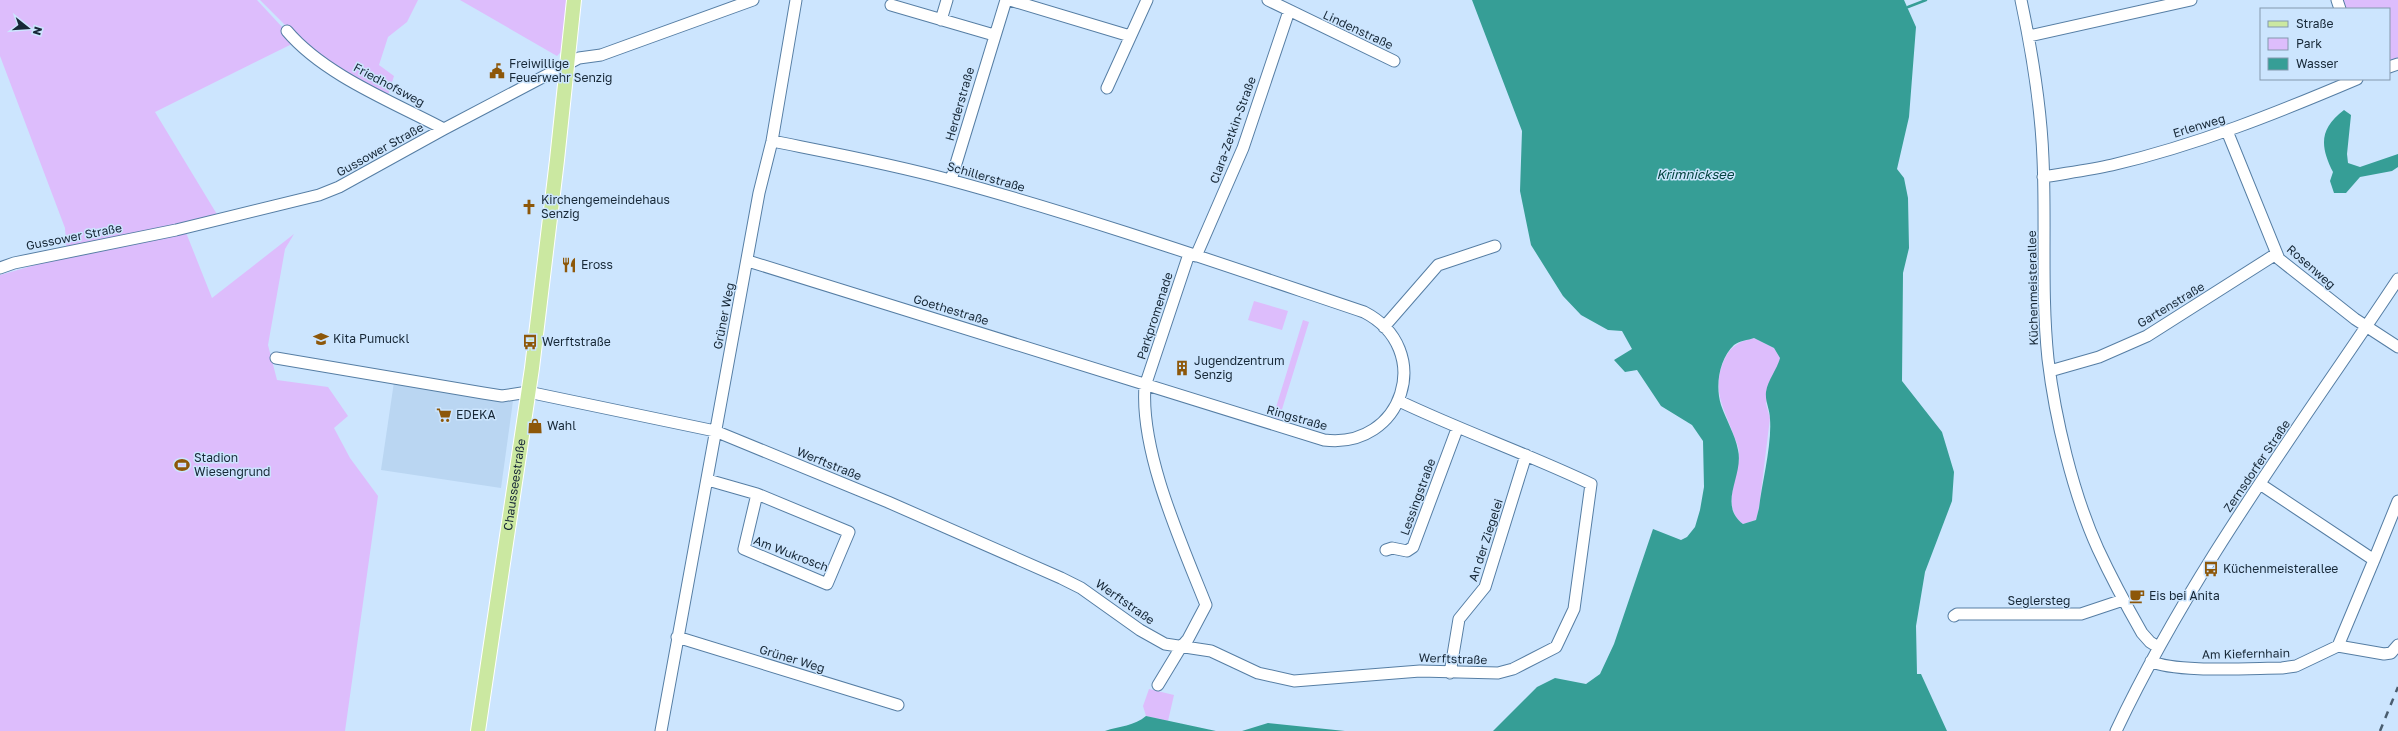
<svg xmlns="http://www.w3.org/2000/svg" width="2398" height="731" viewBox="0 0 2398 731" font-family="'Golos Text',sans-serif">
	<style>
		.built { fill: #bad6f2 }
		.green { fill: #ddbdfc }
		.water { fill: #369e96; fill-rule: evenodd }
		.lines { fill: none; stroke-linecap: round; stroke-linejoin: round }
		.stream { stroke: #369e96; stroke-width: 2.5 }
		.minor-casing { stroke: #567ea4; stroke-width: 13 }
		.major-casing { stroke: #fff; stroke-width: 16 }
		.minor { stroke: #fff; stroke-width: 11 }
		.major { stroke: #cbe8a1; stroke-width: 14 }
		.rail { stroke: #4a5d6f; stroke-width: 2.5; stroke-dasharray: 7 7; stroke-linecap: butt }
		.labels { text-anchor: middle; stroke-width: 3; stroke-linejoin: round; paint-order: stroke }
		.street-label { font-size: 12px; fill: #172837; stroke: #cce5fe }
		.poi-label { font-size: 12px; fill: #172837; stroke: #cce5fe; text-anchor: start }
		.water-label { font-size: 13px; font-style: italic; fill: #044440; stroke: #cce5fe }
	</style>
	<rect width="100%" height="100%" fill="#cce5fe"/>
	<!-- built -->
	<path class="built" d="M 394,382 L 513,401 L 501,488 L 381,470 Z"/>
	<!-- green -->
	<path class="green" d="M 0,0 L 257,0 L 296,42 L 155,112 L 218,216 L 183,225 L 212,298 L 294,234 L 285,249 L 268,345 L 277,380 L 328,387 L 348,416 L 334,428 L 350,458 L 378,496 L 345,731 L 0,731 L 0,275 L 67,256 L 65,228 L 0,56 Z
		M 260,0 L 418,0 L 407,22 L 388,37 L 379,65 L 394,76 L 388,95 L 361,82 L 306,46 Z
		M 460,0 L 569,0 L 565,48 L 557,56 Z
		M 2340,0 L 2398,0 L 2398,59 L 2389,61 L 2389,9 L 2344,9 Z
		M 1254,301 L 1288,311 L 1282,330 L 1248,320 Z
		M 1303,320 L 1309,322 L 1279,419 L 1273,417 Z
		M 1754,338 L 1774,348 L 1780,358 L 1777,370 L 1770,380 L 1766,404 L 1770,418 L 1759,508 L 1756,520 L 1743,524 C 1720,506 1739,478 1739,453 C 1739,448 1736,441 1734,436 C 1724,407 1711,391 1724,360 C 1730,346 1740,341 1754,338 Z
		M 1149,689 L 1174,695 L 1168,721 L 1146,716 L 1143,706 Z"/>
	<!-- water -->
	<path class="water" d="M 1472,0 L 1904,0 L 1916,27 L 1909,117 L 1897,169 L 1904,178 L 1908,198 L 1909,248 L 1903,273 L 1902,381 L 1942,432 L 1954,472 L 1952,501 L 1925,572 L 1916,626 L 1917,674 L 1921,674 L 1947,731 L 1493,731 L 1537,687 L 1555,678 L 1586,684 L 1600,674 L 1614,644 L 1653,529 L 1681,540 L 1687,537 L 1695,527 L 1700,510 L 1704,487 L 1703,441 L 1692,425 L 1661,406 L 1637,370 L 1625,372 L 1614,360 L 1632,349 L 1622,331 L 1608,330 L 1581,315 L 1563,296 L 1531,245 L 1520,191 L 1522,131 ZM 1754,338 L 1774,348 L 1780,358 C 1777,370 1768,379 1766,392 C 1765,402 1770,409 1770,419 C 1772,445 1762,482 1759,508 L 1756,520 L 1743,524 C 1717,504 1744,476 1738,450 C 1735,434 1726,420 1721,405 C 1715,386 1719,359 1734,345 C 1739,341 1748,340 1754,338 Z
		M 2344,110 L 2351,115 L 2347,154 L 2348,163 L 2360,167 L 2398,154 L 2398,167 L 2392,171 L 2360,177 L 2346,193 L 2334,193 L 2330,181 L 2333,172 C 2320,146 2319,129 2344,110 Z
		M 1146,716 L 1216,731 L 1105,731 C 1119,726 1135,726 1146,716 Z
		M 1268,723 L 1345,731 L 1242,731 Z"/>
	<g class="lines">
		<!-- stream -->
		<path class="stream" d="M 1908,7 L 1926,0"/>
		<!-- minor casing -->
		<g class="minor-casing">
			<path id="minor" d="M 1010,0 L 1130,36
				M 1268,0 L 1394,61
				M 2021,0 C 2032,52 2041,106 2043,159 C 2046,225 2041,292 2048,359 C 2055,418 2073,494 2098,549 C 2111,577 2126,605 2142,633 L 2150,642 L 2158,647
				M 2337,0 L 2340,9
				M 891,5 L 994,35
				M 941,20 L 947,0
				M 287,31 C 324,75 393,102 444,129
				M 2029,36 L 2191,0
				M 2389,67 L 2398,64
				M 1107,88 L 1147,0
				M 2227,131 L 2279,259 L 2355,319 L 2398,347
				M 2043,177 C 2066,173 2090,170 2112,165 C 2197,145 2277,113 2357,79
				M 951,180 L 1006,0
				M 1196,256 L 1243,148 L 1289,11
				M 748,261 L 1324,440 C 1403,450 1436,349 1364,312 C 1227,266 1090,218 950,180 C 892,164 832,153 772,141
				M 0,268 L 14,263 L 176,230 L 319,195 L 339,187 L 444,129 L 579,58 L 601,55 L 753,0
				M 1384,327 L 1438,265 L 1495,246
				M 276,358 L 483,393 L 502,396 L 528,392 L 715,431 L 888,502 L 1061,578 L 1081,588 L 1140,630 L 1165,644 L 1211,651 L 1258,673 L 1294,681 L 1420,671 L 1498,673 L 1513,669 L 1556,647 L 1574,609 L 1591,484 C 1528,454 1462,431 1399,401
				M 2050,371 L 2099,357 L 2147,336 L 2276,254
				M 708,480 L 757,494 L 744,549 L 827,584 L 849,532 L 757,494
				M 2260,484 L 2374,560 L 2398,501
				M 1386,550 L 1392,548 L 1407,551 L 1413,547 L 1457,429
				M 2374,560 L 2338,646 L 2384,654 L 2391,653 L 2398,645
				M 1954,616 L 1957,614 L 2081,614 L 2123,600
				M 677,637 L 898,705
				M 2151,661 C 2173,673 2253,668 2282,668 L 2296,666 L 2338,646
				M 1450,673 L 1459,619 L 1485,587 L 1526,455
				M 1158,685 L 1181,647 L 1188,639 L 1206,605 C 1181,542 1140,452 1145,386 L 1189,254
				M 661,731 L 759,193 L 772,141 L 796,0
				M 2116,731 C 2192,570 2300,427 2398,279"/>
		</g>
		<!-- major casing -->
		<g class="major-casing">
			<g id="major">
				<path id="s1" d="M 478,731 L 532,368 L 557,160 L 574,0"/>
			</g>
		</g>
		<!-- minor -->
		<use href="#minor" class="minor"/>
		<!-- major -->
		<use href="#major" class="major"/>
		<!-- rail -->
		<path class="rail" d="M 2380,731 L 2398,687"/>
	</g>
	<!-- icons -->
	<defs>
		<g id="civic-bare" transform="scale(1.2)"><path d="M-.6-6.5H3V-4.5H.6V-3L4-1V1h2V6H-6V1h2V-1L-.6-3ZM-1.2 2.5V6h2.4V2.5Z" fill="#8d5709" stroke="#cce5fe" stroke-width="2.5" paint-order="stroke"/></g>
		<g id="church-bare" transform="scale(1.2)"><path d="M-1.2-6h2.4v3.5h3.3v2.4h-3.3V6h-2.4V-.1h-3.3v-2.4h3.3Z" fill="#8d5709" stroke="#cce5fe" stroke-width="2.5" paint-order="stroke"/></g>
		<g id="restaurant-bare" transform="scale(1.2)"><path d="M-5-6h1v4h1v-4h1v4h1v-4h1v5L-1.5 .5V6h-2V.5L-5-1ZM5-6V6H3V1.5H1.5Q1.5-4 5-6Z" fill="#8d5709" stroke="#cce5fe" stroke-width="2.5" paint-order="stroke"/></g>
		<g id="school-bare" transform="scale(1.2)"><path d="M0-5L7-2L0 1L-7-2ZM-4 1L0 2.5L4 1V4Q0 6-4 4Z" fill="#8d5709" stroke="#cce5fe" stroke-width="2.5" paint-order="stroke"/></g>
		<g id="bus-bare" transform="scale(1.2)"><path d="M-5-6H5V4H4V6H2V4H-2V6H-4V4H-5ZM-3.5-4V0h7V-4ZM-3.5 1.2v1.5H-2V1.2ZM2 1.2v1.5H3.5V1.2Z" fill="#8d5709" stroke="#cce5fe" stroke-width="2.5" paint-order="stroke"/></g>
		<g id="building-bare" transform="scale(1.2)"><path d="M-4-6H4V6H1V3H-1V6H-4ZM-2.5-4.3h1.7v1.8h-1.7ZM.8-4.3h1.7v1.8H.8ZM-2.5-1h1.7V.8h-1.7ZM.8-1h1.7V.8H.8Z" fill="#8d5709" stroke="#cce5fe" stroke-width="2.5" paint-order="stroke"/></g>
		<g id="supermarket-bare" transform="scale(1.2)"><path d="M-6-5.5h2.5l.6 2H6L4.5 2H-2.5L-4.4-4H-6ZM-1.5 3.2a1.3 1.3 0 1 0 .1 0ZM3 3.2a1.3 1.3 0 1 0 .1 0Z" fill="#8d5709" stroke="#cce5fe" stroke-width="2.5" paint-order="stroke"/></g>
		<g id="shop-bare" transform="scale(1.2)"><path d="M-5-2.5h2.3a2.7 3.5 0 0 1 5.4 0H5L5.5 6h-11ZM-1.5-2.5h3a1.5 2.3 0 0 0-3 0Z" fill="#8d5709" stroke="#cce5fe" stroke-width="2.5" paint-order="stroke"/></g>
		<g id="stadium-bare" transform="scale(1.2)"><path d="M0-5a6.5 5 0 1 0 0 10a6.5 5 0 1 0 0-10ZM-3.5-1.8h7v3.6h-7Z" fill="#8d5709" stroke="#cce5fe" stroke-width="2.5" paint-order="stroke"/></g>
		<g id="cafe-bare" transform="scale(1.2)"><path d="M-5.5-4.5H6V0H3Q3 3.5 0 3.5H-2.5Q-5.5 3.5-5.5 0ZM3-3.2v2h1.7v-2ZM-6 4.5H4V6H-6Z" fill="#8d5709" stroke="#cce5fe" stroke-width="2.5" paint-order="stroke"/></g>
	</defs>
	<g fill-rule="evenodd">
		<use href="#civic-bare" x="497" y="71"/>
		<use href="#church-bare" x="529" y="207"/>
		<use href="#restaurant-bare" x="569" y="265"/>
		<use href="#school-bare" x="321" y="339"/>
		<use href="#bus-bare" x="530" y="342"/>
		<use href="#building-bare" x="1182" y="368"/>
		<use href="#supermarket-bare" x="444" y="415"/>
		<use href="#shop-bare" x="535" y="426"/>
		<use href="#stadium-bare" x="182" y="465"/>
		<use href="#bus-bare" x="2211" y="569"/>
		<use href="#cafe-bare" x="2137" y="596"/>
	</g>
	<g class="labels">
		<!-- street labels -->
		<g class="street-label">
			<text transform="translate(1358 30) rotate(25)" y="4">Lindenstraße</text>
			<text transform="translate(389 85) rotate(28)" y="4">Friedhofsweg</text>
			<text transform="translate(960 104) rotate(-74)" y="4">Herderstraße</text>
			<text transform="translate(2199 126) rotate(-17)" y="4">Erlenweg</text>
			<text transform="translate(1233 130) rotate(-70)" y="4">Clara-Zetkin-Straße</text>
			<text transform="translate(380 150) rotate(-29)" y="4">Gussower Straße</text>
			<text transform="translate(986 177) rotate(16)" y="4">Schillerstraße</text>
			<text transform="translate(74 237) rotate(-11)" y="4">Gussower Straße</text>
			<text transform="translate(2311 267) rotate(41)" y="4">Rosenweg</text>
			<text transform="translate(2033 288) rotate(-91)" y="4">Küchenmeisterallee</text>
			<text transform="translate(2171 305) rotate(-31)" y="4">Gartenstraße</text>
			<text transform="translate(951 310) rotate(17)" y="4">Goethestraße</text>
			<text transform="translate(724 316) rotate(-79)" y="4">Grüner Weg</text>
			<text transform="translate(1155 316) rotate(-72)" y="4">Parkpromenade</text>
			<text transform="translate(1297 418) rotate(16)" y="4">Ringstraße</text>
			<text transform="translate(829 464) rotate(22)" y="4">Werftstraße</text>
			<text transform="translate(2257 466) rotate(-56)" y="4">Zernsdorfer Straße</text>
			<text dy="4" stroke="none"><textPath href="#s1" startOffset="249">Chausseestraße</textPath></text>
			<text transform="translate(1418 497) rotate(-70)" y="4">Lessingstraße</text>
			<text transform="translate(1486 540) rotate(-72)" y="4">An der Ziegelei</text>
			<text transform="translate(791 554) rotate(21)" y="4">Am Wukrosch</text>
			<text x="2039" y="605">Seglersteg</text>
			<text transform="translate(1125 602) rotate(35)" y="4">Werftstraße</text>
			<text transform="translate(2246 654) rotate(-1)" y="4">Am Kiefernhain</text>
			<text transform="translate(792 659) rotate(17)" y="4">Grüner Weg</text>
			<text transform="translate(1453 659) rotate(2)" y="4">Werftstraße</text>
		</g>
		<!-- poi labels -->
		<g class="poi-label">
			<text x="509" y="68">Freiwillige<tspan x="509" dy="14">Feuerwehr Senzig</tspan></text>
			<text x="541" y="204">Kirchengemeindehaus<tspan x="541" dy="14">Senzig</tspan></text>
			<text x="581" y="269">Eross</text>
			<text x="333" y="343">Kita Pumuckl</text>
			<text x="542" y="346">Werftstraße</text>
			<text x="1194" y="365">Jugendzentrum<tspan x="1194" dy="14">Senzig</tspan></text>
			<text x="456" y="419">EDEKA</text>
			<text x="547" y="430">Wahl</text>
			<text x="194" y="462">Stadion<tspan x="194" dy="14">Wiesengrund</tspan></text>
			<text x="2223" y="573">Küchenmeisterallee</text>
			<text x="2149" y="600">Eis bei Anita</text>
		</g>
		<!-- water labels -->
		<g class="water-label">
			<text x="1695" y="179">Krimnicksee</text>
		</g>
	</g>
	<!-- legend -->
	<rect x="2260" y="8" width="130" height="72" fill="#cce5fe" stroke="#8499ae"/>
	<rect x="2268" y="21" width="20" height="6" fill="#cbe8a1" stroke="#8499ae"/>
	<text x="2296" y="28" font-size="12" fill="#172837">Straße</text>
	<rect x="2268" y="38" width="20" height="12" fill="#ddbdfc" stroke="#8499ae"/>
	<text x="2296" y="48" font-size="12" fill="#172837">Park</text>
	<rect x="2268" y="58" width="20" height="12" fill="#369e96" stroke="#8499ae"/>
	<text x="2296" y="68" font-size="12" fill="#172837">Wasser</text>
	<!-- north arrow -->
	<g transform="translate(28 28) rotate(107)" stroke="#cce5fe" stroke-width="3" paint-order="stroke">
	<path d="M0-3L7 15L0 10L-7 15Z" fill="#172837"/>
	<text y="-6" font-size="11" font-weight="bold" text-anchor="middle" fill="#172837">N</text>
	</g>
</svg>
